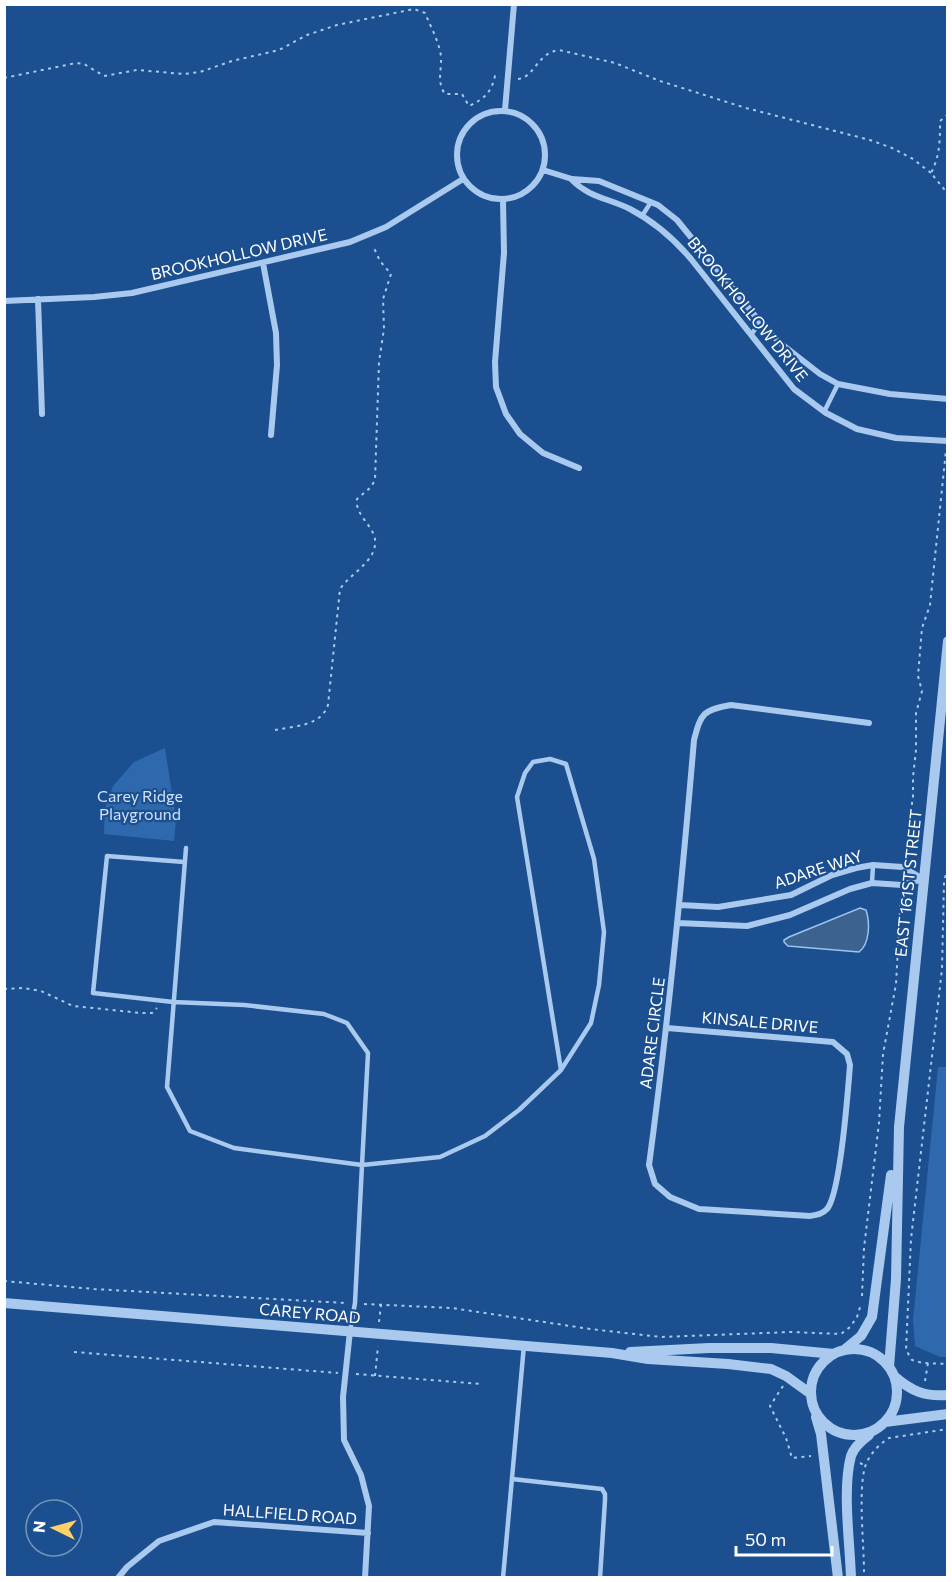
<svg xmlns="http://www.w3.org/2000/svg" width="952" height="1582" viewBox="0 0 952 1582" font-family="Commissioner,sans-serif">
	<style>
		.green { fill: #2e69ad }
		.water { fill: #3c6290; stroke: #9cc4f0; stroke-width: 1.5 }
		.lines { fill: none; stroke-linecap: round; stroke-linejoin: round }
		.path { stroke: #a9c9ee; stroke-width: 2; stroke-dasharray: 3 4.5; stroke-linecap: butt }
		.service { stroke: #a9c9ee; stroke-width: 4.5 }
		.minor { stroke: #a9c9ee; stroke-width: 6 }
		.tertiary { stroke: #a9c9ee; stroke-width: 10 }
		.labels { text-anchor: middle; stroke-width: 4.5; stroke-linejoin: round; paint-order: stroke }
		.street-label { font-size: 16px; fill: #fff; stroke: #1b4f8f }
		.park-label { font-size: 16px; fill: #cfe3fa; stroke: #1b4f8f }
	</style>
	<rect width="100%" height="100%" fill="#1b4f8f"/>
	<!-- green -->
	<path class="green" d="M 165,748 L 176,819 L 174,841 L 104,834 L 105,808 L 113,786 L 134,762 Z
		M 938,1067 L 948,1067 L 947,1357 L 940,1357 L 915,1346 L 913,1320 Z"/>
	<!-- water -->
	<path class="water" d="M 860,908 L 866,910 C 870,922 870,944 859,952 L 788,946 L 784,942 L 784,940 L 789,937 Z"/>
	<g class="lines">
		<!-- path -->
		<path class="path" d="M 4,78 L 76,63 L 84,64 L 104,76 L 137,70 L 184,74 L 200,72 L 232,61 L 279,50 L 307,35 L 337,25 L 414,9 L 425,13 C 430,25 437,38 440,51 C 444,66 435,80 445,94 L 462,94 L 469,106 C 484,99 491,93 495,76 L 500,77
			M 518,79 C 535,77 537,53 559,50 L 615,63 L 660,81 L 746,108 L 870,140 L 892,148 L 913,159 L 931,173
			M 948,114 L 940,121 C 940,140 940,156 931,173 L 948,194
			M 275,730 C 295,726 321,726 328,705 L 340,589 C 350,574 373,563 375,545 C 378,528 354,516 357,499 L 371,487 L 375,480 L 379,362 L 384,329 L 383,299 L 391,274 L 380,261 L 374,248
			M 905,857 L 913,796 L 913,777 L 916,750 L 916,713 L 922,691 L 918,676 L 922,628 L 930,605 L 946,450
			M 948,868 L 944,881 L 942,969 L 911,1239 L 906,1350 L 912,1360 L 923,1363 L 948,1364
			M 4,989 L 24,988 L 41,991 L 73,1006 L 141,1013 L 152,1013 L 157,1008
			M 4,1281 L 94,1289 L 346,1303
			M 862,1296 L 864,1248 L 879,1123 L 883,1054 L 896,984 L 901,893
			M 364,1304 L 452,1308 L 590,1329 L 661,1337 L 791,1332 L 841,1334 L 850,1327 L 857,1317 L 861,1304
			M 379,1322 L 381,1305
			M 74,1352 L 338,1373
			M 356,1374 L 481,1384
			M 375,1376 L 378,1346
			M 925,1381 L 928,1363
			M 783,1386 L 770,1406 L 786,1438 L 792,1458 L 811,1456
			M 860,1463 L 866,1466
			M 864,1572 C 864,1544 858,1491 865,1467 C 869,1455 878,1445 889,1438 L 948,1429"/>
		<!-- service -->
		<path class="service" d="M 642,216 L 651,202
			M 751,335 L 760,322
			M 824,412 L 838,384
			M 186,848 L 167,1087 L 190,1131 L 234,1148 L 362,1165 L 355,1303 L 350,1331
			M 184,862 L 107,856 L 93,993 L 173,1002 L 244,1005 L 324,1014 L 347,1023 L 368,1053 L 362,1165 L 440,1157 L 485,1136 L 519,1110 L 561,1070 L 591,1023 L 599,985 L 604,932 L 594,859 L 566,764 L 550,759 L 533,762 L 525,773 L 517,797 L 561,1070
			M 872,883 L 873,865
			M 512,1479 L 602,1489 L 605,1494 L 605,1500 L 600,1578
			M 503,1578 L 524,1345"/>
		<!-- minor -->
		<path class="minor" d="M 505,110 L 514,4
			M457 155a44 44 0 1 1 88 0a44 44 0 1 1-88 0Z
			M 543,170 L 572,179 L 599,181 L 658,205 L 677,220 L 760,322 L 779,342 L 820,374 L 838,384 L 890,394 L 948,399
			M 572,180 C 590,198 608,198 630,209 C 653,221 674,239 691,259 L 794,389 L 826,413 L 857,429 L 896,438 L 948,441
			M 503,200 L 504,253 L 495,362 L 496,387 L 506,414 L 520,434 L 543,453 L 579,468
			M 263,263 L 276,333 L 277,365 L 271,435
			M 38,299 L 42,414
			M 4,301 L 94,297 L 132,293 L 350,242 L 386,227 L 463,179
			M 680,905 L 718,907 L 791,895 L 832,875 L 856,868 L 873,865 L 903,867 L 923,879
			M 678,923 L 747,926 L 790,915 L 850,889 L 872,883 L 902,885 L 923,879
			M 667,1028 L 833,1042 L 847,1054 L 850,1065 C 848,1091 840,1194 827,1209 C 823,1214 816,1215 810,1216 L 699,1209 L 670,1197 L 655,1184 L 649,1165 C 668,1024 682,882 694,740 C 701,713 703,710 731,705 L 869,723
			M 350,1331 L 343,1397 L 344,1440 L 361,1475 L 369,1506 L 365,1578
			M 118,1578 L 127,1567 L 159,1541 L 214,1522 L 368,1533"/>
		<!-- tertiary -->
		<path class="tertiary" d="M 4,1303 L 612,1353 L 648,1359 L 728,1364 L 771,1369 L 786,1376 L 811,1394
			M811 1392a43 43 0 1 1 86 0a43 43 0 1 1-86 0Z
			M 844,1350 L 861,1336 L 872,1317 L 891,1175
			M 630,1352 L 709,1348 L 771,1348 L 834,1354
			M 889,1367 L 896,1279 L 899,1127 L 948,641
			M 894,1376 C 911,1391 925,1397 948,1395
			M 816,1417 L 821,1434 L 838,1578
			M 885,1422 L 948,1414
			M 851,1578 C 850,1542 842,1490 851,1456 C 854,1447 861,1441 869,1435"/>
	</g>
	<g class="labels">
		<!-- street labels -->
		<g class="street-label">
			<text transform="translate(239 254) rotate(-13)" y="6">BROOKHOLLOW DRIVE</text>
			<text transform="translate(748 309) rotate(51)" y="6">BROOKHOLLOW DRIVE</text>
			<text transform="translate(818 869) rotate(-18)" y="6">ADARE WAY</text>
			<text transform="translate(908 883) rotate(-84)" y="6">EAST 161ST STREET</text>
			<text transform="translate(760 1022) rotate(5)" y="6">KINSALE DRIVE</text>
			<text transform="translate(652 1033) rotate(-83)" y="6">ADARE CIRCLE</text>
			<text transform="translate(310 1313) rotate(5)" y="6">CAREY ROAD</text>
			<text transform="translate(290 1514) rotate(4)" y="6">HALLFIELD ROAD</text>
		</g>
		<!-- park labels -->
		<g class="park-label">
			<text x="140" y="802">Carey Ridge<tspan x="140" dy="18">Playground</tspan></text>
		</g>
	</g>
	<!-- border -->
	<rect width="952" height="1582" fill="none" stroke="#ffffff" stroke-width="12"/>
	<!-- north arrow -->
	<g transform="translate(54 1528) rotate(275)"><circle r="28" fill="#1b4f8f" stroke="#7695bc" stroke-width="1.5"/>
	<path d="M0-4.5L10 22L0 15L-10 22Z" fill="#ffd166"/>
	<text y="-9" font-size="16" font-weight="bold" text-anchor="middle" fill="#ffffff">N</text>
	</g>
	<!-- scale -->
	<path d="M736 1546v9h96v-9" fill="none" stroke="#ffffff" stroke-width="3"/>
	<text x="745" y="1546" font-size="18" fill="#ffffff" stroke="#1b4f8f" stroke-width="4.5" paint-order="stroke">50 m</text>
</svg>
